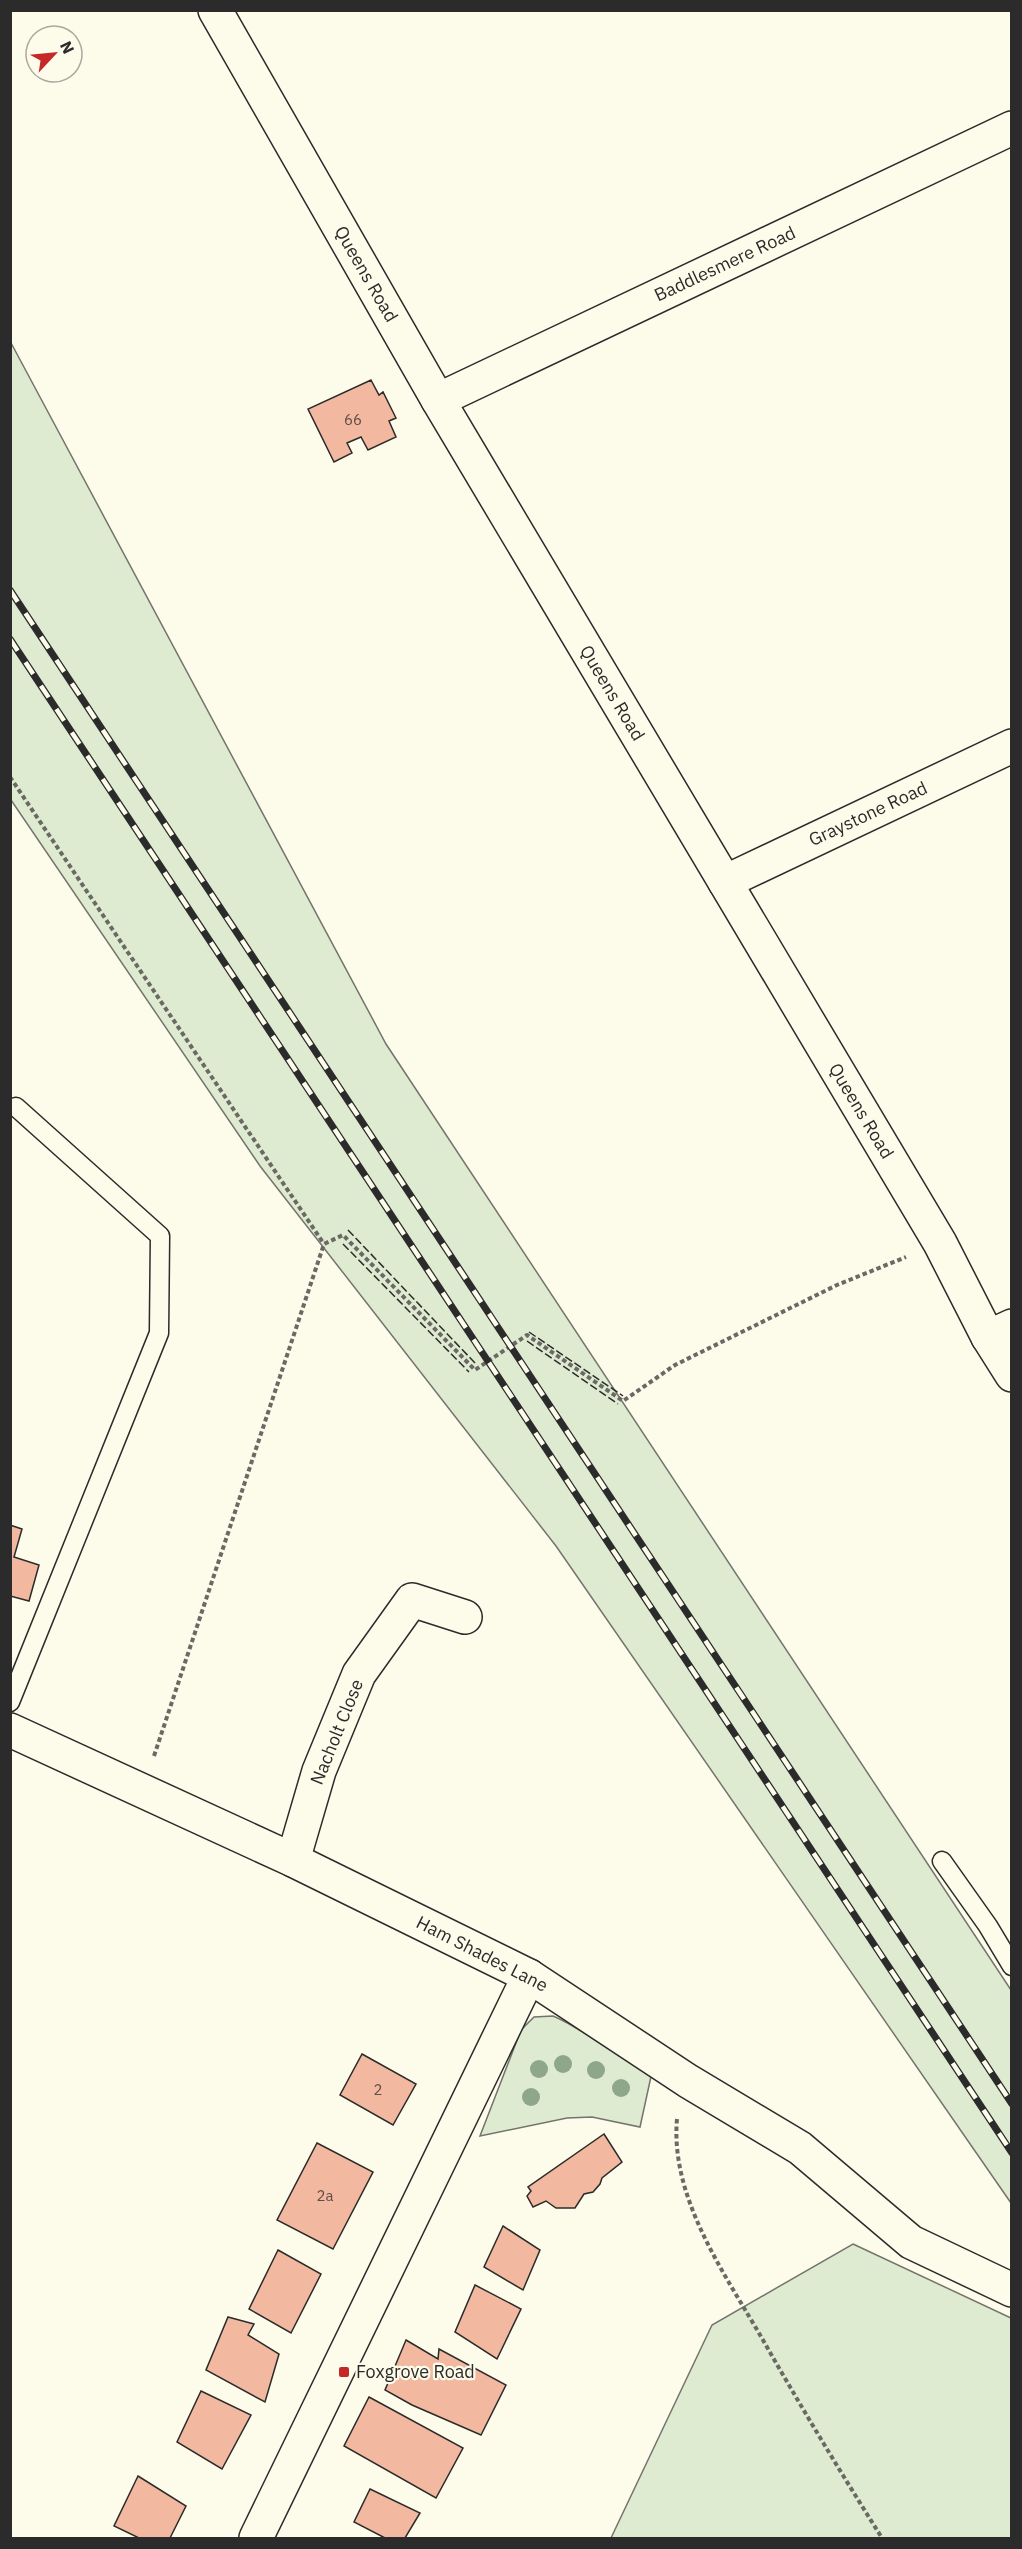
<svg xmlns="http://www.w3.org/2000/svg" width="1022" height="2549" viewBox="0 0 1022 2549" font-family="'IBM Plex Sans',sans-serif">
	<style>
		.green { fill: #deebd1; stroke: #74746e; stroke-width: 1.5 }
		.building { fill: #f2b8a0; stroke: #2b2b2b; stroke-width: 1.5 }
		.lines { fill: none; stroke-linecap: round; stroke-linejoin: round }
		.lane-casing { stroke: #2b2b2b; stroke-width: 21 }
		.street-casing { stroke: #2b2b2b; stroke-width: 36 }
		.secondary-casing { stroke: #2b2b2b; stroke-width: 36 }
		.path { stroke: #6a6964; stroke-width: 4; stroke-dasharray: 4.5 3; stroke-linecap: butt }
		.lane { stroke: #fdfbea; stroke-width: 18 }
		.street { stroke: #fdfbea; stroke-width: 33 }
		.secondary { stroke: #fdfbea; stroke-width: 33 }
		.rail-casing { stroke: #2b2b2b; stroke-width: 7 }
		.rail { stroke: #fdfbea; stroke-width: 4.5; stroke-dasharray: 14; stroke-linecap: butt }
		.fence { stroke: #2b2b2b; stroke-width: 1.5; stroke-dasharray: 8 3; stroke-linecap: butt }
		.tree { fill: #8ea78a }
		.poi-dot { fill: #c62828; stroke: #fdfbea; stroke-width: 2 }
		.labels { text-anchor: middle; stroke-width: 4.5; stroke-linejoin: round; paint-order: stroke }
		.number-label { font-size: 15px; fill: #5d4e48 }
		.street-label { font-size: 18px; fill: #2b2b2b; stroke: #fdfbea }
		.poi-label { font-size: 18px; fill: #2b2b2b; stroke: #fdfbea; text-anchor: start }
	</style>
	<rect width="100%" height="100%" fill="#fdfbea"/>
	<!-- green -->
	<path class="green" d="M 10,341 L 386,1044 L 1011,1990 L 1011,2203 L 556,1546 L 260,1166 L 11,800 Z
		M 553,2016 C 589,2031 616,2059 652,2072 L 640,2127 L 592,2117 L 567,2118 L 480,2136 L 521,2030 L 534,2017 Z
		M 853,2244 L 1011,2318 L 1011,2538 L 611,2538 L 712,2325 Z"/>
	<!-- building -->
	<path class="building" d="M 371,380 L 379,395 L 383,392 L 396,418 L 389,421 L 396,437 L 368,450 L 361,437 L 347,443 L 352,453 L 334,462 L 308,409 Z
		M 10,1525 L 22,1529 L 14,1557 L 39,1565 L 29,1601 L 10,1596 Z
		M 362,2054 L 416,2084 L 393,2125 L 340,2095 Z
		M 604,2134 L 622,2162 L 602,2178 L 600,2184 L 593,2192 L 584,2194 L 575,2208 L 556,2208 L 546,2201 L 533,2207 L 527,2196 L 531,2191 L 528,2187 Z
		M 317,2143 L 373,2172 L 333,2249 L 277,2220 Z
		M 503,2226 L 540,2250 L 523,2290 L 484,2267 Z
		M 278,2250 L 321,2274 L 291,2333 L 249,2309 Z
		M 475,2285 L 521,2309 L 497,2359 L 455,2332 Z
		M 228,2317 L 254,2324 L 248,2335 L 279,2354 L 265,2402 L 206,2370 Z
		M 406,2340 L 438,2359 L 439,2349 L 506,2385 L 481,2435 L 412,2405 L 385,2390 Z
		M 201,2391 L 251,2415 L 222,2469 L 177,2442 Z
		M 369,2397 L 463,2448 L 436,2498 L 344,2446 Z
		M 138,2476 L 186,2506 L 170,2538 L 139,2538 L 114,2526 Z
		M 370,2489 L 420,2513 L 405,2538 L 385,2538 L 354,2522 Z"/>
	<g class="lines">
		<!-- lane casing -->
		<g class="lane-casing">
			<path id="lane" d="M 10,1702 L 159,1333 L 160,1236 L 16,1107
				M 942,1861 L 988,1926 L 1012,1966"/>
		</g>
		<!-- street casing -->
		<g class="street-casing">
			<path id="street" d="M 438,400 L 1012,128
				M 725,882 L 1012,746
				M 988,1337 L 1012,1326
				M 293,1860 L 319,1771 L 359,1674 L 412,1600 L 465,1617
				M 256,2538 L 529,1976"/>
		</g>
		<!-- secondary casing -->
		<g class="secondary-casing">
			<path id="secondary" d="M 215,10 L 438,400 L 940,1243 L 988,1337 L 1012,1375
				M 10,1730 L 293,1860 L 529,1976 L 688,2081 L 800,2148 L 911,2242 L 1012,2290"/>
		</g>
		<!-- path -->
		<path class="path" d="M 10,777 L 324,1244
			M 154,1756 L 324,1244 L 343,1235 L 475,1370 L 527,1335 L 623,1401 L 675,1365 L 837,1285 L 906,1257
			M 677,2119 C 670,2198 725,2274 763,2340 C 801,2407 841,2473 882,2538"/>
		<!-- lane -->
		<use href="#lane" class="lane"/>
		<!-- street -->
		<use href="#street" class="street"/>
		<!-- secondary -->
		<use href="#secondary" class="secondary"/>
		<!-- rail casing -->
		<g class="rail-casing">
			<path id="rail" d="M 10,590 L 1012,2104
				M 10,639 L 1012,2153"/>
		</g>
		<!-- rail -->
		<use href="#rail" class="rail"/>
		<!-- fence -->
		<path class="fence" d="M 348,1230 L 475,1363
			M 343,1244 L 469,1372
			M 529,1332 L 623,1396
			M 527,1341 L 618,1404"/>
	</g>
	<!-- trees -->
	<g class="tree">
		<circle cx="563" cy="2064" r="9"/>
		<circle cx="539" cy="2069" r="9"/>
		<circle cx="596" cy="2070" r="9"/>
		<circle cx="621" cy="2088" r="9"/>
		<circle cx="531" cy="2097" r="9"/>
	</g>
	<!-- markers -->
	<rect class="poi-dot" x="338" y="2366" width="12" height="12" rx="3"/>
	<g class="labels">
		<!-- number labels -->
		<g class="number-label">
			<text x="353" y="425">66</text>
			<text x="378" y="2095">2</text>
			<text x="325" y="2201">2a</text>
		</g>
		<!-- street labels -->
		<g class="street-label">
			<text transform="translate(725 264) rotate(-25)" y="6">Baddlesmere Road</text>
			<text transform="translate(366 274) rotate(60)" y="6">Queens Road</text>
			<text transform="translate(612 693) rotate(59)" y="6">Queens Road</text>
			<text transform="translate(868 814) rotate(-25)" y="6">Graystone Road</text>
			<text transform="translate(861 1111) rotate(59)" y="6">Queens Road</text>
			<text transform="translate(337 1732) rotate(-68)" y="6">Nacholt Close</text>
			<text transform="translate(482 1954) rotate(27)" y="6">Ham Shades Lane</text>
		</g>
		<!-- poi labels -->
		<g class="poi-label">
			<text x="356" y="2378">Foxgrove Road</text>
		</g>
	</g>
	<!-- border -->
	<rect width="1022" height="2549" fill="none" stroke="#2b2b2b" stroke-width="24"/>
	<!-- north arrow -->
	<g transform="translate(54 54) rotate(64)"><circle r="28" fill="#fdfbea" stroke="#a9a89e" stroke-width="1.5"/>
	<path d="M0-4.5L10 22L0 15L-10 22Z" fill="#c62828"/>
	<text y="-9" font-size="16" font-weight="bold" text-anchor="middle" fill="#2b2b2b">N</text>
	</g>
</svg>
